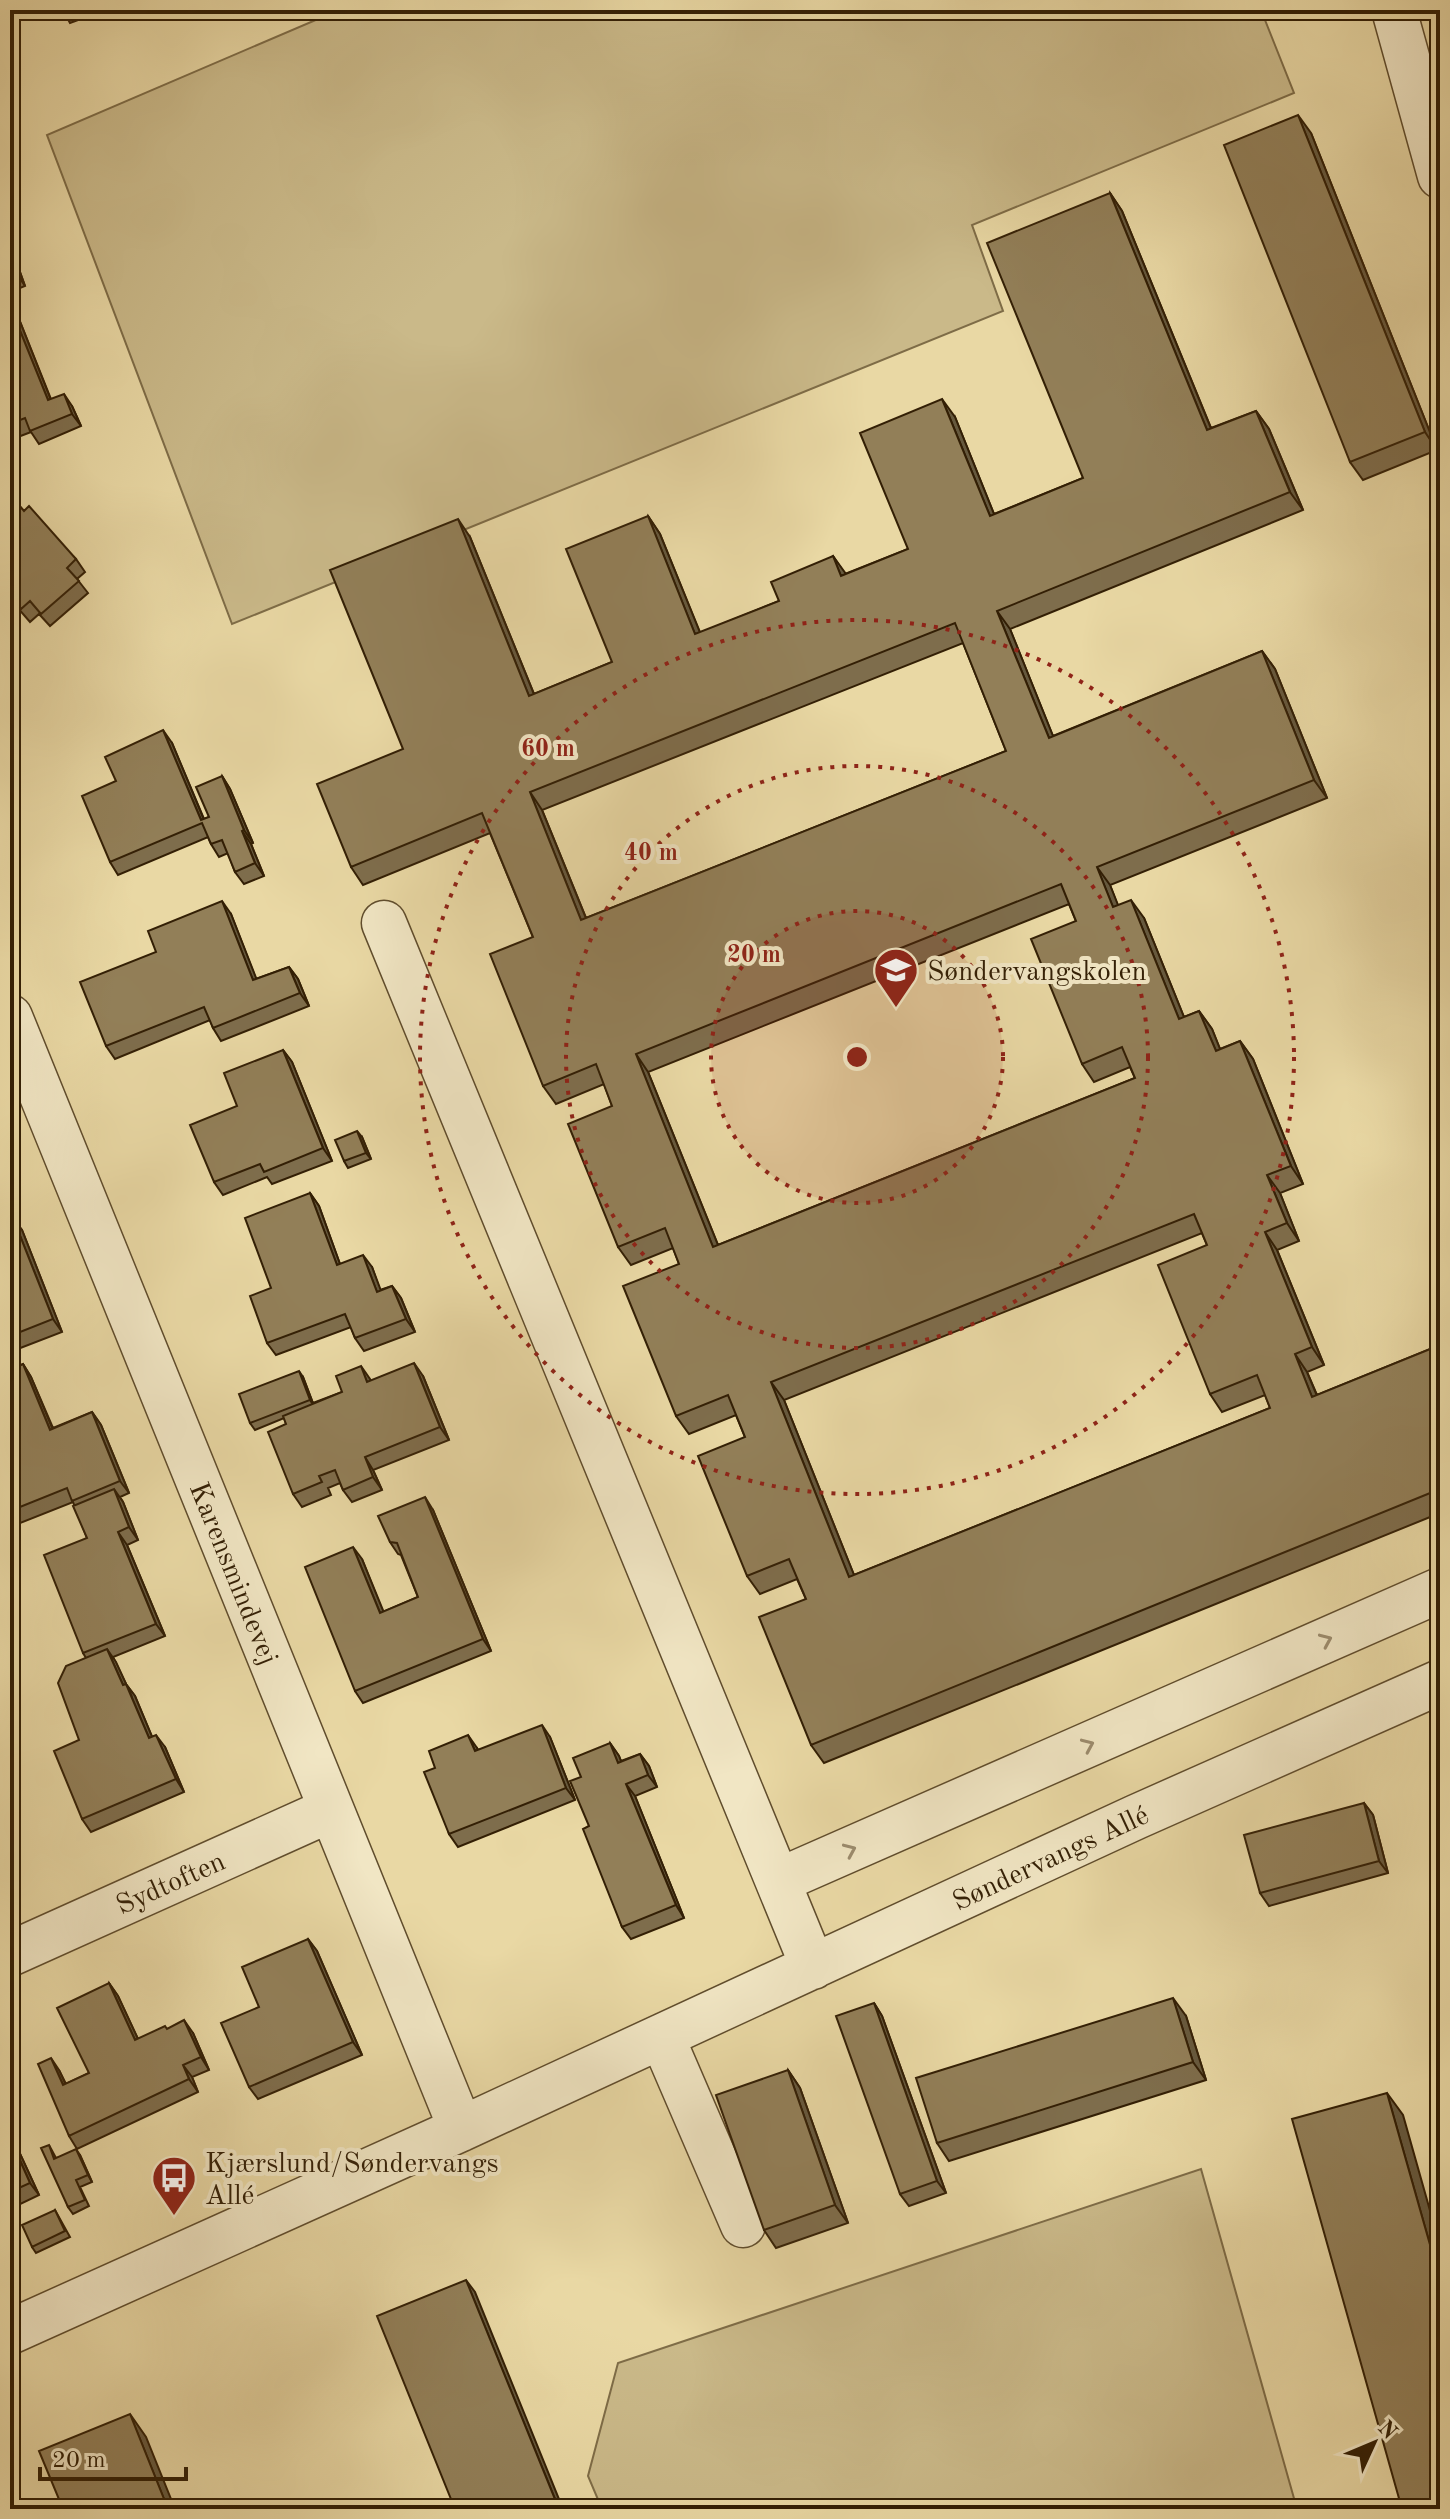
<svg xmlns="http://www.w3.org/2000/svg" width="1450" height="2519" viewBox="0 0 1450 2519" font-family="'Old Standard TT',serif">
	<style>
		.green { fill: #cab989; stroke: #7e6c47; stroke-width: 2 }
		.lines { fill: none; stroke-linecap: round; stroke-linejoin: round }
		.minor-casing { stroke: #604d2d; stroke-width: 47 }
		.minor { stroke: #f1e6c4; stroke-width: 44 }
		.wall { fill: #7e6d4c; stroke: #331f05; stroke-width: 2; fill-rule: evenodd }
		.shaded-wall { fill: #66593e; stroke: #331f05; stroke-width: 2 }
		.building { fill: #927f58; stroke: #331f05; stroke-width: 2; fill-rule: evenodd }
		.oneway { stroke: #9c8c6e }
		.ring { fill: none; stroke: #8f2418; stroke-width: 4; stroke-dasharray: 4 8 }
		.labels { text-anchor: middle; stroke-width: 8; stroke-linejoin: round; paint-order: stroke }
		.poi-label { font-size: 28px; fill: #331f05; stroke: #f1e6c4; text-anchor: start }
		.street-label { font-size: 28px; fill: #331f05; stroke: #f1e6c4 }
		.centre { fill: #8f2418; stroke: #f1e6c4; stroke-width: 4 }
		.ring-label { font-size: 24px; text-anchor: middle; font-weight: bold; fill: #8f2418; stroke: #f1e6c4; stroke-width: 8; stroke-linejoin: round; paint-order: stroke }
	</style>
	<rect width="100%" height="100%" fill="#e9d8a4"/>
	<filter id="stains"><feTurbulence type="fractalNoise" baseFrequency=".0025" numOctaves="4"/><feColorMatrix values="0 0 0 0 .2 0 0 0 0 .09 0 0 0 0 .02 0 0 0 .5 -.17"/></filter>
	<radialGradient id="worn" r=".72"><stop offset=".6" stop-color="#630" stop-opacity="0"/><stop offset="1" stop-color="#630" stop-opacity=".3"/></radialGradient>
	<!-- green -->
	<path class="green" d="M 339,10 L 1261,10 L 1294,93 L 972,225 L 1003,311 L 232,624 L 47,135 Z
		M 1201,2169 L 1297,2509 L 602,2509 L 588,2476 L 618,2363 Z"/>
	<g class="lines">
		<!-- minor casing -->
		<g class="minor-casing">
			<path id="minor" d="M 1394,10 L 1440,176
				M 384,923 L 813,1967
				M 10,1017 L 461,2129
				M 778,1881 L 1440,1590
				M 10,1954 L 330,1810
				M 662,2037 L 743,2225
				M 10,2332 L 461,2129 L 1136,1817 L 1440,1682"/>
		</g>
		<!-- minor -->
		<use href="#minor" class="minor"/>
	</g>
	<!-- wall -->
	<path class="wall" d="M 63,10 L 90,10 L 92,15 L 70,23 Z
		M 1311,133 L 1437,450 L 1363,480 L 1350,462 Z
		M 1110,193 L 1122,211 L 1211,428 L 1256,411 L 1269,429 L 1303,510 L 1010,629 L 1053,736 L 1262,651 L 1275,669 L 1327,798 L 1110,885 L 1118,906 L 1144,918 L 1184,1017 L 1199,1011 L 1212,1029 L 1220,1049 L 1240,1041 L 1253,1059 L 1303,1184 L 1280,1193 L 1299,1241 L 1277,1250 L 1324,1365 L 1307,1372 L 1317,1395 L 1440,1345 L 1440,1513 L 824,1763 L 811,1745 L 806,1599 L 797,1579 L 760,1594 L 747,1576 L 745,1437 L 736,1415 L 689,1434 L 676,1416 L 679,1264 L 673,1248 L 631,1265 L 618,1247 L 612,1106 L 604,1084 L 556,1104 L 543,1086 L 533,937 L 490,833 L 363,885 L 351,867 L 403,749 L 470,537 L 534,694 L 612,662 L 648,516 L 660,534 L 700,633 L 779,601 L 833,556 L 845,574 L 908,549 L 955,417 L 994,514 L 1083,478 ZM 963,643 L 1006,751 L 586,918 L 542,810 ZM 1069,904 L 1076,921 L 1082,1064 L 1094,1082 L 1130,1067 L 1135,1078 L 718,1245 L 648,1072 ZM 1202,1233 L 1207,1245 L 1210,1394 L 1222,1412 L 1265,1395 L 1270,1408 L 854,1575 L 784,1400 Z
		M 11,254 L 16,261 L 25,286 L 10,292 L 10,255 Z
		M 10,302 L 15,309 L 51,399 L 72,406 L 81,426 L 39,444 L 31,432 L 10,440 Z
		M 10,495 L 24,511 L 76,559 L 85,572 L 77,579 L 88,593 L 50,626 L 39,614 L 30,622 L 10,599 Z
		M 172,743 L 204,819 L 209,817 L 222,776 L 230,789 L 253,843 L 251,844 L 264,876 L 244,884 L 235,872 L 228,853 L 219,857 L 211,844 L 208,837 L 118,875 L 110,862 L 116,781 Z
		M 231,914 L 256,979 L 289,967 L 298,979 L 309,1006 L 221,1041 L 213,1028 L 210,1020 L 115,1059 L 106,1046 L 156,952 Z
		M 283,1050 L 292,1062 L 332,1161 L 272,1184 L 267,1177 L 223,1195 L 214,1182 L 237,1106 Z
		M 362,1137 L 371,1159 L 348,1168 L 344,1161 Z
		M 310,1193 L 319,1206 L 340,1264 L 372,1267 L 380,1290 L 392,1286 L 401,1298 L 415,1332 L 364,1351 L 355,1338 L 351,1327 L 276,1355 L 267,1343 L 271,1288 Z
		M 10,1205 L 16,1219 L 14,1220 L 22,1230 L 62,1332 L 10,1352 Z
		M 23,1364 L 31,1377 L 53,1428 L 92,1412 L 101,1425 L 129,1493 L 120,1497 L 123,1502 L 138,1540 L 127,1545 L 165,1636 L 113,1657 L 126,1684 L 135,1696 L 152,1737 L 165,1747 L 184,1792 L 91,1832 L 82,1819 L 79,1740 L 86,1658 L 83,1653 L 87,1538 L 73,1502 L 10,1527 L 10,1370 Z
		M 423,1376 L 449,1440 L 373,1470 L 382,1490 L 352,1502 L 343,1490 L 340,1483 L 328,1488 L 331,1495 L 302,1507 L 293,1494 L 286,1424 L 284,1418 L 255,1430 L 250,1423 L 303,1377 L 313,1403 L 371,1381 Z
		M 433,1510 L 491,1651 L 363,1703 L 355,1691 L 362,1559 L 383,1612 L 418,1597 L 401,1555 L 398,1554 L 390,1542 Z
		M 550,1737 L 575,1800 L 458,1847 L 449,1834 L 435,1768 L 477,1748 L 478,1750 Z
		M 610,1743 L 619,1756 L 621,1761 L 640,1754 L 649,1766 L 657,1787 L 635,1796 L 684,1918 L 631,1939 L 622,1927 L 589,1826 Z
		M 10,1765 L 16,1780 L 10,1782 Z
		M 1364,1803 L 1373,1815 L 1388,1873 L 1269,1906 L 1260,1893 Z
		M 308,1939 L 317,1951 L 362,2055 L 258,2099 L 249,2087 L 259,2007 Z
		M 109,1983 L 118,1996 L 138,2039 L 167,2029 L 193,2033 L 209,2070 L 192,2077 L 198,2092 L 77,2149 L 69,2136 L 59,2070 L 66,2084 L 89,2073 Z
		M 874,2003 L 882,2016 L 946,2193 L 909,2206 L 900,2194 Z
		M 1186,2016 L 1206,2080 L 949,2161 L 937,2143 Z
		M 788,2070 L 800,2088 L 848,2223 L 776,2248 L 764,2230 Z
		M 10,2132 L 39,2195 L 10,2209 Z
		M 49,2145 L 56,2158 L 80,2155 L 92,2182 L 80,2187 L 89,2206 L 73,2214 L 68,2207 Z
		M 55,2210 L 70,2237 L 36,2253 L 32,2247 Z"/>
	<!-- shaded-wall -->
	<path class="shaded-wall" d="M 1298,115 L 1311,133 L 1437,450 L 1425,432 Z
		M 1110,193 L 1122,211 L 1219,448 L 1207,430 Z
		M 11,254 L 16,261 L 25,286 L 21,280 Z
		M 10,302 L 15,309 L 56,413 L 48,400 L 10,306 Z
		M 64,394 L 72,406 L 81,426 L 72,414 Z
		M 942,399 L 955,417 L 1002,534 L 990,516 Z
		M 1256,411 L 1269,429 L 1303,510 L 1290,492 Z
		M 648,516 L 660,534 L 708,652 L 695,634 Z
		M 458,519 L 470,537 L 542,714 L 529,696 Z
		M 833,556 L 846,574 L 841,576 Z
		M 997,611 L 1010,629 L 1061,756 L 1049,738 Z
		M 1262,651 L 1275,669 L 1327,798 L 1314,780 Z
		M 163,730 L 172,743 L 209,832 L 201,820 Z
		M 222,776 L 230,789 L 253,843 L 244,830 Z
		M 530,792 L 542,810 L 594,938 L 581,920 Z
		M 242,831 L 251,844 L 264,876 L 255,863 Z
		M 1097,867 L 1110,885 L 1126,925 L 1113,907 Z
		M 1131,900 L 1144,918 L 1192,1037 L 1179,1019 Z
		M 222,901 L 231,914 L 262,993 L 253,980 Z
		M 289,967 L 298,979 L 309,1006 L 300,993 Z
		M 1199,1011 L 1212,1029 L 1228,1069 L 1216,1051 Z
		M 1240,1041 L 1253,1059 L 1303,1184 L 1291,1166 Z
		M 283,1050 L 292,1062 L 332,1161 L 323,1148 Z
		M 636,1054 L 648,1072 L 726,1265 L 713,1247 Z
		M 357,1131 L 362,1137 L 371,1159 L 366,1153 Z
		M 1267,1175 L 1280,1193 L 1299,1241 L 1287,1223 Z
		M 310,1193 L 319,1206 L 345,1278 L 337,1265 Z
		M 13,1218 L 22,1230 L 62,1332 L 53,1319 Z
		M 1265,1232 L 1277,1250 L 1324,1365 L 1312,1347 Z
		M 363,1255 L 372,1267 L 386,1304 L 377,1292 Z
		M 392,1286 L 401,1298 L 415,1332 L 406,1319 Z
		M 1295,1354 L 1307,1372 L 1325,1415 L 1312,1397 Z
		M 414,1363 L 423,1376 L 449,1440 L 440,1427 Z
		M 23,1364 L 31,1377 L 58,1442 L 50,1430 Z
		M 361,1366 L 370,1379 L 376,1395 L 367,1382 Z
		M 299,1371 L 303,1377 L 314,1406 L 310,1400 Z
		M 771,1382 L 784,1400 L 862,1595 L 849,1577 Z
		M 92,1412 L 101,1425 L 129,1493 L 120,1481 Z
		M 365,1457 L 373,1470 L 382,1490 L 373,1477 Z
		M 114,1489 L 123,1502 L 138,1540 L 129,1527 Z
		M 425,1497 L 433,1510 L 491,1651 L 483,1639 Z
		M 118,1532 L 127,1545 L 165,1636 L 156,1624 Z
		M 353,1547 L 362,1559 L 389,1625 L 380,1613 Z
		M 107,1649 L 116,1662 L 132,1697 L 123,1685 Z
		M 126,1684 L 135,1696 L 158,1751 L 149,1738 Z
		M 542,1725 L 550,1737 L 575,1800 L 566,1788 Z
		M 156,1735 L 165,1747 L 184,1792 L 176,1779 Z
		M 468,1735 L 477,1748 L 484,1764 L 475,1751 Z
		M 610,1743 L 619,1756 L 626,1775 L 618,1763 Z
		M 640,1754 L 649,1766 L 657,1787 L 648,1775 Z
		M 626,1784 L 635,1796 L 684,1918 L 676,1905 Z
		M 1364,1803 L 1373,1815 L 1388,1873 L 1379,1861 Z
		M 308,1939 L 317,1951 L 362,2055 L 353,2042 Z
		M 109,1983 L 118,1996 L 144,2052 L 135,2040 Z
		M 1173,1998 L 1186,2016 L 1206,2080 L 1193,2062 Z
		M 874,2003 L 882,2016 L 946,2193 L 937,2181 Z
		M 184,2020 L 193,2033 L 209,2070 L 201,2057 Z
		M 51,2058 L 59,2070 L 72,2098 L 63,2085 Z
		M 183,2065 L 192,2077 L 198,2092 L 189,2079 Z
		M 788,2070 L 800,2088 L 848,2223 L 835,2205 Z
		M 1387,2093 L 1403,2115 L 1440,2246 L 1440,2280 Z
		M 10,2132 L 39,2195 L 30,2183 L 10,2138 Z
		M 76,2149 L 80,2155 L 92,2182 L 88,2175 Z
		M 466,2280 L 475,2292 L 563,2509 L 559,2509 Z
		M 130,2414 L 146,2437 L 175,2509 L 168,2509 Z"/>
	<!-- building -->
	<path class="building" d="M 63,10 L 84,10 L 65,17 Z
		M 1298,115 L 1425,432 L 1350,462 L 1224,145 Z
		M 1110,193 L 1207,430 L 1256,411 L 1290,492 L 997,611 L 1049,738 L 1262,651 L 1314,780 L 1097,867 L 1113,907 L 1131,900 L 1179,1019 L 1199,1011 L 1216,1051 L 1240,1041 L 1291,1166 L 1267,1175 L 1287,1223 L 1265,1232 L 1312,1347 L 1295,1354 L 1312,1397 L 1440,1345 L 1440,1489 L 811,1745 L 759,1617 L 806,1599 L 789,1559 L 747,1576 L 698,1456 L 745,1437 L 728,1395 L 676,1416 L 623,1286 L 679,1264 L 665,1228 L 618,1247 L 568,1124 L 612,1106 L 596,1064 L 543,1086 L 490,954 L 533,937 L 482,813 L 351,867 L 317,784 L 403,749 L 330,570 L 458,519 L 529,696 L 612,662 L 566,549 L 648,516 L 695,634 L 779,601 L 771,582 L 833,556 L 841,576 L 908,549 L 860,433 L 942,399 L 990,516 L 1083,478 L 987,243 ZM 955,623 L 1006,751 L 581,920 L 530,792 ZM 1061,884 L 1076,921 L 1031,939 L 1082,1064 L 1122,1047 L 1135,1078 L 713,1247 L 636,1054 ZM 1194,1214 L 1207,1245 L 1158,1265 L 1210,1394 L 1257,1375 L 1270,1408 L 849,1577 L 771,1382 Z
		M 11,254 L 21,280 L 10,284 L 10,255 Z
		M 10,306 L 48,400 L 64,394 L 72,414 L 30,431 L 25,418 L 10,424 Z
		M 10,495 L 24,511 L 29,506 L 76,559 L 67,568 L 79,581 L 41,614 L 30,601 L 21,609 L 10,597 Z
		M 163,730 L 201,820 L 209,817 L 196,787 L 222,776 L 244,830 L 242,831 L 255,863 L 235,872 L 222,840 L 211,844 L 202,823 L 110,862 L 82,796 L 116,781 L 105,757 Z
		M 222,901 L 253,980 L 289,967 L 300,993 L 213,1028 L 204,1007 L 106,1046 L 80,982 L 156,952 L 148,931 Z
		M 283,1050 L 323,1148 L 264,1172 L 260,1164 L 214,1182 L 190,1125 L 237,1106 L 224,1073 Z
		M 357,1131 L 366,1153 L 344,1161 L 335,1140 Z
		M 310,1193 L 337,1265 L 363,1255 L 377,1292 L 392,1286 L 406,1319 L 355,1338 L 345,1314 L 267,1343 L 250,1296 L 271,1288 L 245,1218 Z
		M 13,1218 L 53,1319 L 10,1336 L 10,1219 Z
		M 414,1363 L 440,1427 L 365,1457 L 373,1477 L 343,1490 L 335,1470 L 319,1476 L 322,1482 L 293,1494 L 268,1432 L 286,1424 L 283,1416 L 342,1392 L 336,1376 L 361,1366 L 367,1382 Z
		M 23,1364 L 50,1430 L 92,1412 L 120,1481 L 72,1501 L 67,1488 L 10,1511 L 10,1370 Z
		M 299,1371 L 310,1400 L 250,1423 L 239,1394 Z
		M 114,1489 L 129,1527 L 118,1532 L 156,1624 L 83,1653 L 44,1555 L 87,1538 L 73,1506 Z
		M 425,1497 L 483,1639 L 355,1691 L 305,1567 L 353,1547 L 380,1613 L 418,1597 L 397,1543 L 390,1542 L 378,1516 Z
		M 107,1649 L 123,1685 L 126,1684 L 149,1738 L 156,1735 L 176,1779 L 82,1819 L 54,1751 L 79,1740 L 58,1683 L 66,1666 Z
		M 542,1725 L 566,1788 L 449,1834 L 424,1772 L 435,1768 L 429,1751 L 468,1735 L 475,1751 Z
		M 610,1743 L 618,1763 L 640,1754 L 648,1775 L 626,1784 L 676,1905 L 622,1927 L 583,1829 L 589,1826 L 570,1781 L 581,1777 L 573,1758 Z
		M 1364,1803 L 1379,1861 L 1260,1893 L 1244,1835 Z
		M 308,1939 L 353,2042 L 249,2087 L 221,2023 L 259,2007 L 242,1967 Z
		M 109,1983 L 135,2040 L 165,2026 L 167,2029 L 184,2020 L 201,2057 L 183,2065 L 189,2079 L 69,2136 L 38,2064 L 51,2058 L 63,2085 L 89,2073 L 57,2008 Z
		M 1173,1998 L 1193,2062 L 937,2143 L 916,2078 Z
		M 874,2003 L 937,2181 L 900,2194 L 836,2016 Z
		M 788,2070 L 835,2205 L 764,2230 L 716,2095 Z
		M 1387,2093 L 1440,2280 L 1440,2509 L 1402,2509 L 1292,2119 Z
		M 10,2138 L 30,2183 L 10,2192 Z
		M 49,2145 L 54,2159 L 76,2149 L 88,2175 L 76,2180 L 85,2200 L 68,2207 L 41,2148 Z
		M 55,2210 L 65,2231 L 32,2247 L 22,2225 Z
		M 466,2280 L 559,2509 L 455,2509 L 377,2316 Z
		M 130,2414 L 168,2509 L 63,2509 L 39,2451 Z"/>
	<!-- one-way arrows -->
	<defs><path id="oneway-chevron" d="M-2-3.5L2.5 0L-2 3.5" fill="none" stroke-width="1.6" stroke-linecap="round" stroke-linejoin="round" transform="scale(2)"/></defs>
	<g class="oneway">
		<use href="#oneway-chevron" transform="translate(1326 1640) rotate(-24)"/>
		<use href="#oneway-chevron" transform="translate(1088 1745) rotate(-24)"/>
		<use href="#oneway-chevron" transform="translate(850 1850) rotate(-24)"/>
	</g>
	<!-- distance rings -->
	<circle cx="857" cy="1057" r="146" fill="#8f2418" fill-opacity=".12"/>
	<g class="ring">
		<circle cx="857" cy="1057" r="146"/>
		<circle cx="857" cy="1057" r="291"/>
		<circle cx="857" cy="1057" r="437"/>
	</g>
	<!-- icons -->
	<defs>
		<g id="school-pin" transform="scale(2.3)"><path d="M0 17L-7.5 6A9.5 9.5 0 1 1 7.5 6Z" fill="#8f2418" stroke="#f1e6c4"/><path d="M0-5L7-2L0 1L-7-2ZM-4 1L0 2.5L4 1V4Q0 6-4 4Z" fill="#fff"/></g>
		<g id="bus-pin" transform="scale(2.3)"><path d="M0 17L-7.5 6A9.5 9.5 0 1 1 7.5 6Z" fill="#8f2418" stroke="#f1e6c4"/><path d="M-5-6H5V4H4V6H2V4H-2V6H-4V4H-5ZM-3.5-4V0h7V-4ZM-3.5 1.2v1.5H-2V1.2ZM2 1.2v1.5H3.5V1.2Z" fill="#fff"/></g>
	</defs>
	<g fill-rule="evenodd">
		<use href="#school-pin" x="896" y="970"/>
		<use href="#bus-pin" x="174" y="2178"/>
	</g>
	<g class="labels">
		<!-- poi labels -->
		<g class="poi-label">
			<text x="927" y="980">Søndervangskolen</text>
			<text x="205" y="2172">Kjærslund/Søndervangs<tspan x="205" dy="32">Allé</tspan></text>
		</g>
		<!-- street labels -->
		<g class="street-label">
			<text transform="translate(235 1573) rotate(68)" y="10">Karensmindevej</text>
			<text transform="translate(1050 1857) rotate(-25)" y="10">Søndervangs Allé</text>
			<text transform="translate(170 1882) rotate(-24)" y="10">Sydtoften</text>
		</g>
	</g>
	<circle cx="857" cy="1057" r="12" class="centre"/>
	<g class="ring-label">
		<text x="548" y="756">60 m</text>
		<text x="651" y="860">40 m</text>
		<text x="754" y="962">20 m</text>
	</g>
	<!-- margin -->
	<rect width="1450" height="2519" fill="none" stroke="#e9d8a4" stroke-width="40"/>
	<rect x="12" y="12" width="1426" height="2495" fill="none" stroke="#331f05" stroke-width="4"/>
	<rect x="20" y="20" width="1410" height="2479" fill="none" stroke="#331f05" stroke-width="2"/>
	<!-- north arrow -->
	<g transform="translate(1374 2443) rotate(46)" stroke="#f1e6c4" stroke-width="6" paint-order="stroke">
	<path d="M0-6L14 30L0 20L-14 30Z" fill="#331f05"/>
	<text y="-12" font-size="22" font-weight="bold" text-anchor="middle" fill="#331f05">N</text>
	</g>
	<!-- scale -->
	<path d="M40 2467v12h146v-12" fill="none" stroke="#331f05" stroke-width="4"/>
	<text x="52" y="2467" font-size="24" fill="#331f05" stroke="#f1e6c4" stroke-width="6" paint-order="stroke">20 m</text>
	<rect width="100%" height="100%" filter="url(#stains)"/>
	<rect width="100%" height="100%" fill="url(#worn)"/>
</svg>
